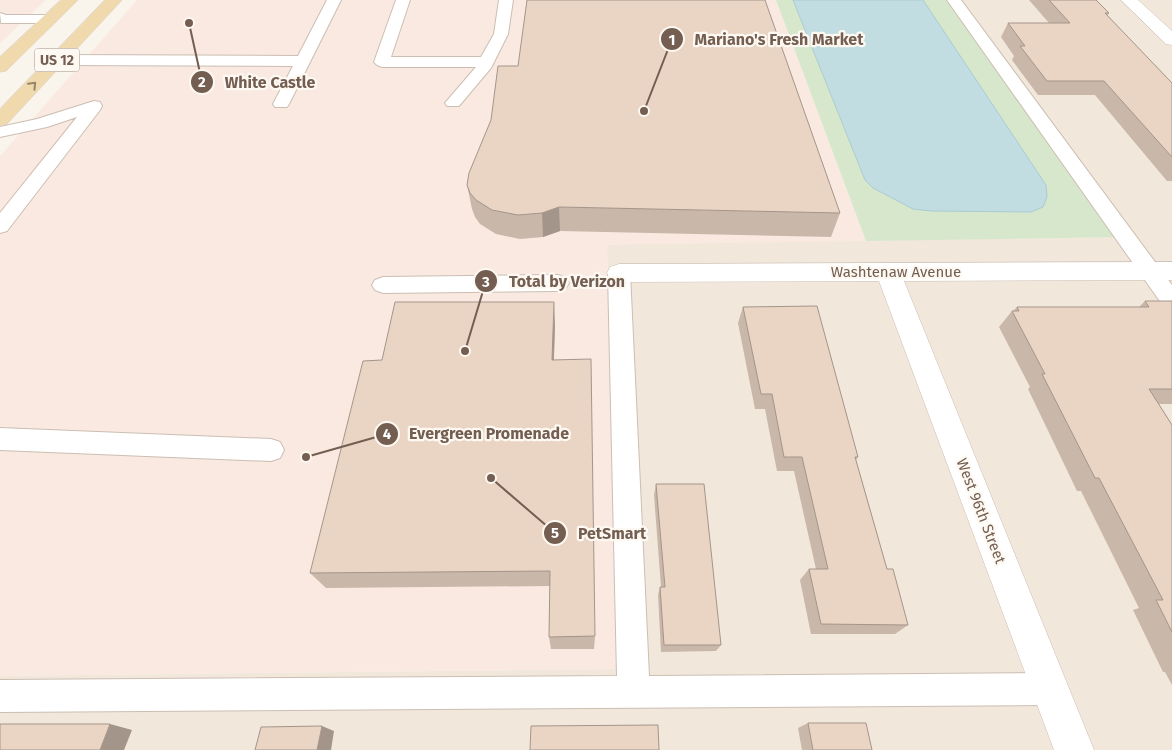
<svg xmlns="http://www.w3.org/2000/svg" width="1172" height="750" viewBox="0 0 1172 750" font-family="'Fira Sans',sans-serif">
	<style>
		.residential { fill: #f1e7db }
		.commercial { fill: #f9e9e1 }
		.green { fill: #d6e7cb }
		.water { fill: #c2dde2; stroke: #aacbd3 }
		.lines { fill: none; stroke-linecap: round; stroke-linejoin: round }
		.service-casing { stroke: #ccbeb2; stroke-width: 2 }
		.minor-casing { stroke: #ccbeb2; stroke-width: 1 }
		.primary-casing { stroke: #d8d2ce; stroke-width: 1 }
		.service { fill: #fff; fill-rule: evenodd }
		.minor { fill: #fff; fill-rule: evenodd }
		.primary { fill: #f0d9ad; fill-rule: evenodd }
		.wall { fill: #c9b7a9 }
		.shaded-wall { fill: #a4958a }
		.building { fill: #ead5c5; stroke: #a4958a }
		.oneway { stroke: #98836d }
		.labels { text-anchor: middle; stroke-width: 4.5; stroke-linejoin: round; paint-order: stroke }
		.shield { fill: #fdf9f2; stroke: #9c8c81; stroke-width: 1 }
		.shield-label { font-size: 14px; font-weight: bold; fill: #735e51 }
		.street-label { font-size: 15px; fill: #735e51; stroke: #fdf9f2 }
		.leader { fill: none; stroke: #735e51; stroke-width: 2 }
		.callout-dot { fill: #735e51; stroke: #fdf9f2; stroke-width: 2 }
		.mark-label { font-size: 15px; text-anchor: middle; font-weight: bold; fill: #fff }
		.callout-label { font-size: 16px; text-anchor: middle; font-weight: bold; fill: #735e51; stroke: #fdf9f2; stroke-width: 4.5; stroke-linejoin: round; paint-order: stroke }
	</style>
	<rect width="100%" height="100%" fill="#faf5ec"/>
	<!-- residential -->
	<path class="residential" d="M 952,0 L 1172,0 L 1172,750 L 0,750 L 0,676 L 616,669 L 607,244 L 1122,237 Z"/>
	<!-- commercial -->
	<path class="commercial" d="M 0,0 L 46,0 L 0,43 Z
		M 137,0 L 776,0 L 866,241 L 607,245 L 616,669 L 0,676 L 0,156 Z"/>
	<!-- green -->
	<path class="green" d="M 776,0 L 952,0 L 1122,237 L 866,241 Z"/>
	<!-- water -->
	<path class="water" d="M 793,0 L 923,0 L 1046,185 L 1047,197 L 1043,207 L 1031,212 L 931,211 L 913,209 L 873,188 L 865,180 Z"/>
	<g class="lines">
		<!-- service casing -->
		<g class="service-casing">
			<path id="service" d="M 327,0 L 341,0 L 289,104 L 287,107 L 275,107 L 273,104 L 293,66 L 57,65 L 52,63 L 49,60 L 52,57 L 57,55 L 298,56 Z
				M 396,0 L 410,0 L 391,57 L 481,57 L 494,34 L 499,0 L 513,0 L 508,34 L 491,68 L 459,106 L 447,106 L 445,103 L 476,67 L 382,67 L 377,65 L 374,62 Z
				M 947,0 L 961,0 L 1172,285 L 1172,309 L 1164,307 Z
				M 0,13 L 6,15 L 50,15 L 55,16 L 57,19 L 55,22 L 50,23 L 1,23 Z
				M 94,101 L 100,102 L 102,106 L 100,110 L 7,231 L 0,233 L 0,213 L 77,117 L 47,127 L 0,137 L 0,127 L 37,119 Z
				M 619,265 L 626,268 L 630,273 L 649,676 L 1050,673 L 1061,678 L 1066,689 L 1061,700 L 1050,705 L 0,712 L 0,680 L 617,676 L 608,273 L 612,268 Z
				M 558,275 L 566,278 L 569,283 L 566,288 L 558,291 L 383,293 L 375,290 L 372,285 L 375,280 L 383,277 Z
				M 0,428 L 271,439 L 280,442 L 284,450 L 280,458 L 271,461 L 0,450 Z"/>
		</g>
		<!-- minor casing -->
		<g class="minor-casing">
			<path id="minor" d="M 1121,0 L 1138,0 L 1172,31 L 1172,45 L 1166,44 Z
				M 1172,262 L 1172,280 L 904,281 L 1094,750 L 1054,750 L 879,281 L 619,282 L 610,279 L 607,273 L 610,267 L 619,264 Z"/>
		</g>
		<!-- primary casing -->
		<g class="primary-casing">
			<path id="primary" d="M 61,0 L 78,0 L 6,71 L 0,72 L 0,57 Z
				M 105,0 L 122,0 L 7,124 L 0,126 L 0,109 Z"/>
		</g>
		<!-- service -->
		<use href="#service" class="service"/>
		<!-- minor -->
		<use href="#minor" class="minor"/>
		<!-- primary -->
		<use href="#primary" class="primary"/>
	</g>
	<!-- wall -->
	<path class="wall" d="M 1029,0 L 1096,0 L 1109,13 L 1107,16 L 1172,83 L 1172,181 L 1167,181 L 1095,95 L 1038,95 L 1012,60 L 1014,56 L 1001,37 L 1008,23 L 1049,23 Z
		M 467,185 L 840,213 L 831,237 L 560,231 L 543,237 L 520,239 L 496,234 L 480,224 L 475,217 L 472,209 Z
		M 1145,301 L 1172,301 L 1172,404 L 1159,404 L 1172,425 L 1172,685 L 1165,672 L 1163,672 L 1133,610 L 1139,608 L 1081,491 L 1077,491 L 1028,389 L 1030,387 L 999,327 L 1012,311 L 1013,311 L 1017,307 L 1139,307 Z
		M 743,307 L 858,457 L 856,460 L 887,569 L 908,625 L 895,634 L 811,634 L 800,580 L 809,569 L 816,569 L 794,471 L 777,471 L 765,409 L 755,409 L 738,323 Z
		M 555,325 L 554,359 L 595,636 L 594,649 L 551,649 L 549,637 L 550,586 L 326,588 L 310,573 L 382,360 Z
		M 656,484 L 721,645 L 716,651 L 661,652 L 658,595 L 660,587 L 661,587 L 654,495 Z
		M 808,723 L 872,750 L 802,750 L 798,728 Z"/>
	<!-- shaded-wall -->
	<path class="shaded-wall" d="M 559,207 L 560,231 L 543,237 L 542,213 Z
		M 554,302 L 555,325 L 553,381 L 552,360 Z
		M 110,724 L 132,730 L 124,750 L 100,750 Z
		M 322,726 L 334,731 L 331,750 L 317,750 Z"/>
	<!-- building -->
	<path class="building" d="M 527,0 L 765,0 L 840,213 L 559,207 L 542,213 L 518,215 L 492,210 L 476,200 L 470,193 L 467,185 L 469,173 L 491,120 L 498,66 L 518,66 Z
		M 1049,0 L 1096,0 L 1109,13 L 1105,13 L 1172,83 L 1172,157 L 1104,81 L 1047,81 L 1020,46 L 1025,46 L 1008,23 L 1070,23 Z
		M 1145,301 L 1172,301 L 1172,389 L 1149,389 L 1172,425 L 1172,632 L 1156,600 L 1163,600 L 1099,478 L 1095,478 L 1042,374 L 1045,374 L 1012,311 L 1019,311 L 1017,307 L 1149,307 Z
		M 395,302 L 554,302 L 552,360 L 591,359 L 595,636 L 549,637 L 550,571 L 310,573 L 363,361 L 382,360 Z
		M 817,306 L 858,457 L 855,457 L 887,569 L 893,569 L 908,625 L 821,624 L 809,569 L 828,569 L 802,457 L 784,457 L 772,394 L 761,394 L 743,307 Z
		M 656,484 L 704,484 L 721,645 L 664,645 L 660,587 L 665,587 Z
		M 808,723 L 866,723 L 872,750 L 813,750 Z
		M 0,724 L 110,724 L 100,750 L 0,750 Z
		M 658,725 L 659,750 L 530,750 L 531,726 Z
		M 322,726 L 317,750 L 255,750 L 261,727 Z"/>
	<!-- one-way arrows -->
	<defs><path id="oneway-chevron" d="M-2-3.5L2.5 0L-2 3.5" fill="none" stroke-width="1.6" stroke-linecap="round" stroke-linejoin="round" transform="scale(1.25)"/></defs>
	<use class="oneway" href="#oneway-chevron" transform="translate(33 85) rotate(-46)"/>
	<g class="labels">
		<!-- shield labels -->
		<rect class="shield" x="34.5" y="48.5" width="45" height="23" rx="4"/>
		<g class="shield-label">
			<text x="57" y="65">US 12</text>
		</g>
		<!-- street labels -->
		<g class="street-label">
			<text x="896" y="277">Washtenaw Avenue</text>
			<text transform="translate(981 511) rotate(69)" y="5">West 96th Street</text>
		</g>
	</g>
	<!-- callouts -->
	<path class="leader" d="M644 111L672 39M189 23L202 82M465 351L486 281M306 457L387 434M491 478L555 533"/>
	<g class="callout-dot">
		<circle cx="644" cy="111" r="5"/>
		<circle cx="189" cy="23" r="5"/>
		<circle cx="465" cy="351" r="5"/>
		<circle cx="306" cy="457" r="5"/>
		<circle cx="491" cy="478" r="5"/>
		<circle cx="672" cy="39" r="12"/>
		<circle cx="202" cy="82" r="12"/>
		<circle cx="486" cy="281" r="12"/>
		<circle cx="387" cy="434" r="12"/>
		<circle cx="555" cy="533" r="12"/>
	</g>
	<g class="mark-label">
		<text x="672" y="45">1</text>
		<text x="202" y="87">2</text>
		<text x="486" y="287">3</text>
		<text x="387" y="439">4</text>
		<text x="555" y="538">5</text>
	</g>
	<g class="callout-label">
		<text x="779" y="45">Mariano's Fresh Market</text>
		<text x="270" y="88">White Castle</text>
		<text x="567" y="287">Total by Verizon</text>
		<text x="489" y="439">Evergreen Promenade</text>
		<text x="612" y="539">PetSmart</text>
	</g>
</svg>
